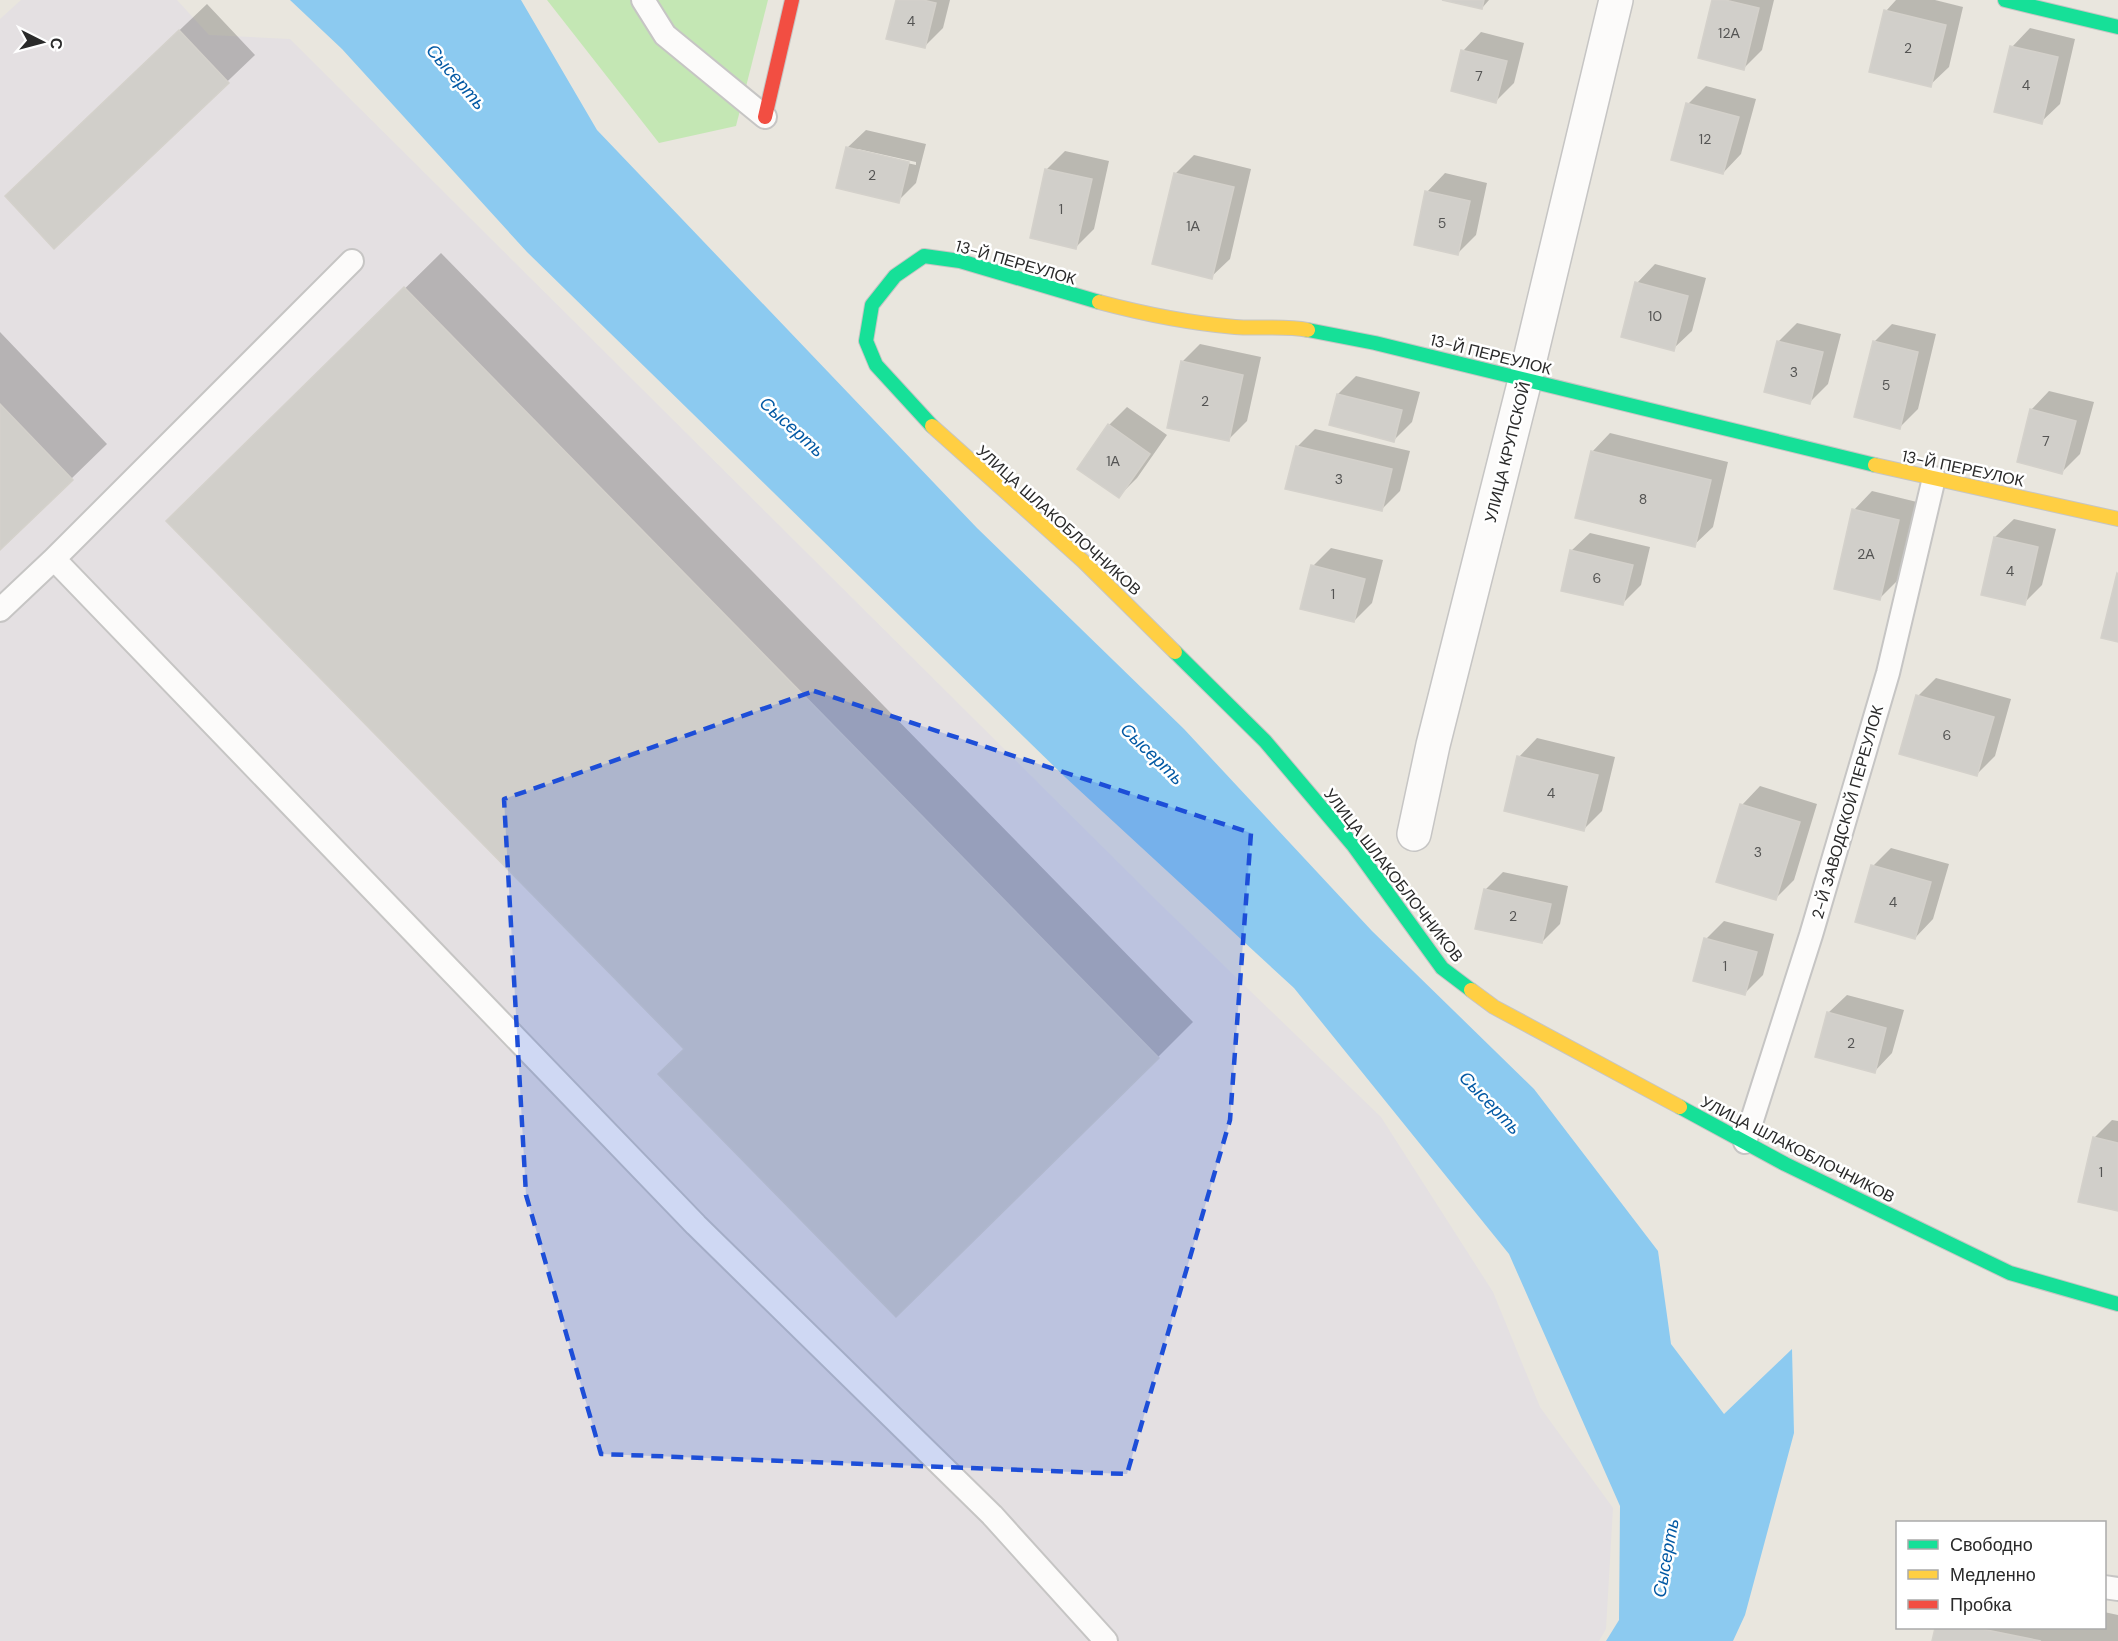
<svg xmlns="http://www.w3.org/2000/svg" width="2118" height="1641" viewBox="0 0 2118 1641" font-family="'DM Sans',sans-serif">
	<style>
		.industrial { fill: #e4e0e2 }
		.green { fill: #c4e7b4 }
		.water { fill: #8ccaf0 }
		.shadow { fill: #0003; fill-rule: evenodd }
		.building { fill: #d1cfca; stroke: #d4d1cb; stroke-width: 1.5 }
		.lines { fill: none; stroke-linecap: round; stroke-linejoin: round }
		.lane-casing { stroke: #c6c5c4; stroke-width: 26 }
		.street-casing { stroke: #c6c5c4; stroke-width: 36 }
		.fast-casing { stroke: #c6c5c4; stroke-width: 16 }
		.slow-casing { stroke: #c6c5c4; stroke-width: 16 }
		.jam-casing { stroke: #c6c5c4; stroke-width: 16 }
		.lane { stroke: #fcfbfa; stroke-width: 22 }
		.street { stroke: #fcfbfa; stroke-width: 33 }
		.fast { stroke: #16e098; stroke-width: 14 }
		.slow { stroke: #ffcf43; stroke-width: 14 }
		.jam { stroke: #f24e42; stroke-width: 14 }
		.marked { fill: #1d4ed8; fill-opacity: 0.2; stroke: #1d4ed8; stroke-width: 4.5; stroke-dasharray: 12 8; stroke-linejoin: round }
		.labels { text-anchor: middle; stroke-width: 5; stroke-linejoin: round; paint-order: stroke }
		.number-label { font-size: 14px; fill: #545453 }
		.street-label { font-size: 16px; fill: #2a2a2a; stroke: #fff }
		.water-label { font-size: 18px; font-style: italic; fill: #0359a4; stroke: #fff }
	</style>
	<rect width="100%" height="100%" fill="#e9e6de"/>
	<!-- industrial -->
	<path class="industrial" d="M 21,0 L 177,0 L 209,35 L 290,39 L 1156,900 L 1381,1117 L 1493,1292 L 1540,1407 L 1613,1508 L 1606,1629 L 1599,1641 L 0,1641 L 0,19 Z"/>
	<!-- green -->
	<path class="green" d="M 547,0 L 768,0 L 736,126 L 659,143 Z"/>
	<!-- water -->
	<path class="water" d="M 290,0 L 521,0 L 597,130 L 977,528 L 1184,729 L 1372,931 L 1534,1089 L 1658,1251 L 1671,1344 L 1724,1414 L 1792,1349 L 1794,1433 L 1745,1615 L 1733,1641 L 1606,1641 L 1619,1620 L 1620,1506 L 1509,1254 L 1294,988 L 1065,777 L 527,252 L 342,49 Z"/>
	<!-- shadow -->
	<path class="shadow" d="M 897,0 L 950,0 L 943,28 L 925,46 Z
		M 1448,0 L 1489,0 L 1482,8 Z
		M 1714,0 L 1774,0 L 1762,50 L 1744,68 Z
		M 1896,0 L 1935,0 L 1963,7 L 1949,67 L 1930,85 L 1886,11 Z
		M 207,4 L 255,55 L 54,247 L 34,169 Z
		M 2030,28 L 2075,39 L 2060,104 L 2041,122 L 2012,47 Z
		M 1481,32 L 1524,43 L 1514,83 L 1496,101 L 1463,51 Z
		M 1706,86 L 1756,99 L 1741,154 L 1723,173 L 1688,104 Z
		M 866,130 L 926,144 L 916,183 L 898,201 L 847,148 ZM 858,149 L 916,162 L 916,165 L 858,152 Z
		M 1065,151 L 1109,161 L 1094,229 L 1076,247 L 1047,169 Z
		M 1194,155 L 1251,169 L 1230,259 L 1211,277 L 1175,174 Z
		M 1445,173 L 1487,183 L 1476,235 L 1458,253 L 1427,192 Z
		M 441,253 L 1193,1022 L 1158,1057 L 685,1049 L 204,486 Z
		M 1655,264 L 1706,278 L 1692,331 L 1673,349 L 1637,283 Z
		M 1797,323 L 1841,334 L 1828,384 L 1810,402 L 1778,342 Z
		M 1892,324 L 1936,334 L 1918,409 L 1900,427 L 1874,342 Z
		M 0,332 L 107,444 L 0,548 Z
		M 1200,344 L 1261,357 L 1247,421 L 1229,439 L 1182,362 Z
		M 1356,376 L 1420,392 L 1412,422 L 1394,440 L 1338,394 Z
		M 2049,391 L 2094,402 L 2080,454 L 2062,472 L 2031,410 Z
		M 1127,407 L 1167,435 L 1137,478 L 1119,496 L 1109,425 Z
		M 1315,429 L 1410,451 L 1400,491 L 1381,510 L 1297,447 Z
		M 1610,433 L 1728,462 L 1713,527 L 1694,545 L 1592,452 Z
		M 1872,491 L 1917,502 L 1898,580 L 1880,598 L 1854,510 Z
		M 2014,519 L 2056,529 L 2042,585 L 2024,603 L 1995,537 Z
		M 1590,533 L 1650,547 L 1641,585 L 1623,603 L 1571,551 Z
		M 1331,548 L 1383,560 L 1372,603 L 1354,621 L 1313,566 Z
		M 1936,678 L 2011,699 L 1995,756 L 1977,774 L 1918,696 Z
		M 1537,738 L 1615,757 L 1602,811 L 1584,829 L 1519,757 Z
		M 1760,786 L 1817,804 L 1794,880 L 1776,898 L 1718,881 L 1742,805 Z
		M 1891,848 L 1949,864 L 1933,919 L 1915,938 L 1873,866 Z
		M 1503,872 L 1568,886 L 1560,924 L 1542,942 L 1485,890 Z
		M 1724,921 L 1774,934 L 1763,975 L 1745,993 L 1706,939 Z
		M 1847,995 L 1904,1010 L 1892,1053 L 1874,1072 L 1828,1013 Z
		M 2112,1120 L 2118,1121 L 2118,1209 L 2094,1138 Z
		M 2104,1612 L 2118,1615 L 2118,1641 L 1934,1641 L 1937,1628 L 2104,1628 Z"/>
	<!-- building -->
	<path class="building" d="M 896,0 L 923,0 L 936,3 L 925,48 L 886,39 Z
		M 1442,0 L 1484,0 L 1482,9 Z
		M 1712,0 L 1725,0 L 1759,8 L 1744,70 L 1698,58 Z
		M 1884,10 L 1946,25 L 1931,87 L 1869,72 Z
		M 179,30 L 229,83 L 54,249 L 5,196 Z
		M 2010,46 L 2058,57 L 2042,124 L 1994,112 Z
		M 1461,50 L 1507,61 L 1496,103 L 1451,91 Z
		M 1686,103 L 1739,117 L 1723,174 L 1671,160 Z
		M 846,147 L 909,162 L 899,203 L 836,188 Z
		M 1045,169 L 1092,179 L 1076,249 L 1030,238 Z
		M 1174,173 L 1234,187 L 1212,279 L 1152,264 Z
		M 1425,191 L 1470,201 L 1458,255 L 1414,245 Z
		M 1635,282 L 1688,296 L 1674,351 L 1621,337 Z
		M 404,287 L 1159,1058 L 896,1317 L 658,1074 L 684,1049 L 166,521 Z
		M 1777,341 L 1823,352 L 1810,404 L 1764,392 Z
		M 1873,341 L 1918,352 L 1900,429 L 1854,417 Z
		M 1181,361 L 1243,375 L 1229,441 L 1167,428 Z
		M 1337,394 L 1402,410 L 1394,442 L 1329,425 Z
		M 0,404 L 73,480 L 0,550 Z
		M 2030,409 L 2076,421 L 2062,474 L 2017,462 Z
		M 1108,424 L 1150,454 L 1119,498 L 1077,469 Z
		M 1296,446 L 1392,469 L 1382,511 L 1285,489 Z
		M 1591,451 L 1711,480 L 1695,547 L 1575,518 Z
		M 1852,509 L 1899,520 L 1880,600 L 1834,589 Z
		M 1994,537 L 2038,547 L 2025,605 L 1981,595 Z
		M 1570,550 L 1633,565 L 1623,605 L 1561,591 Z
		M 1311,565 L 1365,579 L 1354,622 L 1300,609 Z
		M 2117,573 L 2118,574 L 2118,642 L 2101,638 Z
		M 1916,695 L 1994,717 L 1977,776 L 1899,754 Z
		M 1517,756 L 1598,775 L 1584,831 L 1504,811 Z
		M 1740,804 L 1800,822 L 1776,900 L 1716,882 Z
		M 1871,865 L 1931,882 L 1915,939 L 1855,922 Z
		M 1484,889 L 1551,904 L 1542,943 L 1475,929 Z
		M 1704,938 L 1757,952 L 1745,995 L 1693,981 Z
		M 1827,1012 L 1886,1028 L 1875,1073 L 1815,1057 Z
		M 2093,1137 L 2118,1143 L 2118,1211 L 2078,1202 Z
		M 1935,1628 L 1977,1628 L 2041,1641 L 1932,1641 Z"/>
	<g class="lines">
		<!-- lane casing -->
		<g class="lane-casing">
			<path id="lane" d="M 643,0 L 665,35 L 765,117
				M 54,559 L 696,1225 L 992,1515 L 1106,1641
				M 0,610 L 54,559 L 352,261
				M 1745,1142 L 1811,935 L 1888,673 L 1934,478
				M 2104,1587 L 2118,1589"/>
		</g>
		<!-- street casing -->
		<g class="street-casing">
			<path id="street" d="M 1414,834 L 1433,745 L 1525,380 L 1616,0"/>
		</g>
		<!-- fast casing -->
		<g class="fast-casing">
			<path id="fast" d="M 2005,0 L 2118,27
				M 1308,330 L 1375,343 L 1875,465
				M 932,426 L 876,365 L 866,341 L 872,305 L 895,276 L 924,256 L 960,261 L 1099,302
				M 1175,652 L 1265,741 L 1353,845 L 1442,968 L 1471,990
				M 1680,1107 L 1785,1164 L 2010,1273 L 2118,1304"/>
		</g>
		<!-- slow casing -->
		<g class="slow-casing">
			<path id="slow" d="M 1099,302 C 1144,314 1189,323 1235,327 C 1260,329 1284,325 1308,330
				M 932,426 L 1083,561 L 1175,652
				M 1875,465 L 2118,519
				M 1471,990 L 1494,1007 L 1680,1107"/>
		</g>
		<!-- jam casing -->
		<g class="jam-casing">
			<path id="jam" d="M 765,117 L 792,0"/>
		</g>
		<!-- lane -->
		<use href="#lane" class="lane"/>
		<!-- street -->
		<use href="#street" class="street"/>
		<!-- fast -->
		<use href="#fast" class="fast"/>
		<!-- slow -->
		<use href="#slow" class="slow"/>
		<!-- jam -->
		<use href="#jam" class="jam"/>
	</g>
	<!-- marked area -->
	<path class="marked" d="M 814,691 L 1251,833 L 1230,1120 L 1127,1474 L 601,1454 L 526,1195 L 504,799 Z"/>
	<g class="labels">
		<!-- number labels -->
		<g class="number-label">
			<text x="911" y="26">4</text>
			<text x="1729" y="38">12А</text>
			<text x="1908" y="53">2</text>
			<text x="1479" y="81">7</text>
			<text x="2026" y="90">4</text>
			<text x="1705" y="144">12</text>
			<text x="872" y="180">2</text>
			<text x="1061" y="214">1</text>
			<text x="1442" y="228">5</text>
			<text x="1193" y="231">1А</text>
			<text x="1655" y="321">10</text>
			<text x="1794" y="377">3</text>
			<text x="1886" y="390">5</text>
			<text x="1205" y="406">2</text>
			<text x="2046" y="446">7</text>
			<text x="1113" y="466">1А</text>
			<text x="1339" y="484">3</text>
			<text x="1643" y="504">8</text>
			<text x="1866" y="559">2А</text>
			<text x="2010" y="576">4</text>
			<text x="1597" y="583">6</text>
			<text x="1333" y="599">1</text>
			<text x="1947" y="740">6</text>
			<text x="1551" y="798">4</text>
			<text x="1758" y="857">3</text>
			<text x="1893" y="907">4</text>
			<text x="1513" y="921">2</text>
			<text x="1725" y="971">1</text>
			<text x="1851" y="1048">2</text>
			<text x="2101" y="1177">1</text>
		</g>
		<!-- street labels -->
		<g class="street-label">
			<text transform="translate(1016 262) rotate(16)" y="6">13-Й ПЕРЕУЛОК</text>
			<text transform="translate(1491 354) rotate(14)" y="6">13-Й ПЕРЕУЛОК</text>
			<text transform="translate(1507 452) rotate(-76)" y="6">УЛИЦА КРУПСКОЙ</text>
			<text transform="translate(1963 468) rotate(12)" y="6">13-Й ПЕРЕУЛОК</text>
			<text transform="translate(1059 520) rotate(42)" y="6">УЛИЦА ШЛАКОБЛОЧНИКОВ</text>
			<text transform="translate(1847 812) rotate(-74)" y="6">2-Й ЗАВОДСКОЙ ПЕРЕУЛОК</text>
			<text transform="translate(1394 875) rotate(52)" y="6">УЛИЦА ШЛАКОБЛОЧНИКОВ</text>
			<text transform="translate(1798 1149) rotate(27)" y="6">УЛИЦА ШЛАКОБЛОЧНИКОВ</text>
		</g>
		<!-- water labels -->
		<g class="water-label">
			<text transform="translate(456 77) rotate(49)" y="6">Сысерть</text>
			<text transform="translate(792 427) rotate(42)" y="6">Сысерть</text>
			<text transform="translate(1152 754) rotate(44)" y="6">Сысерть</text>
			<text transform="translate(1490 1103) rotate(46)" y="6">Сысерть</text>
			<text transform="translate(1666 1558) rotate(-80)" y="6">Сысерть</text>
		</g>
	</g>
	<!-- legend -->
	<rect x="1896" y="1521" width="210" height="108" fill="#ffffff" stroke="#aaaaaa" stroke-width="1.5"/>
	<rect x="1908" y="1540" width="30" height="9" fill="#16e098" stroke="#aaaaaa" stroke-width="1.5"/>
	<text x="1950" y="1551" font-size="18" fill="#2a2a2a">Свободно</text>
	<rect x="1908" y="1570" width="30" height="9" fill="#ffcf43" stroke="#aaaaaa" stroke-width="1.5"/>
	<text x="1950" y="1581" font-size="18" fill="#2a2a2a">Медленно</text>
	<rect x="1908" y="1600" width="30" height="9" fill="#f24e42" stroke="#aaaaaa" stroke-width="1.5"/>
	<text x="1950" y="1611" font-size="18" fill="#2a2a2a">Пробка</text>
	<!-- north arrow -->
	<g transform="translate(42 42) rotate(96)" stroke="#ffffff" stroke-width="4.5" paint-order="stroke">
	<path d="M0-4.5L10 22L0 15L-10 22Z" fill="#2a2a2a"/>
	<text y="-9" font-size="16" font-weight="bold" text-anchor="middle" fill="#2a2a2a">С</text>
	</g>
</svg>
